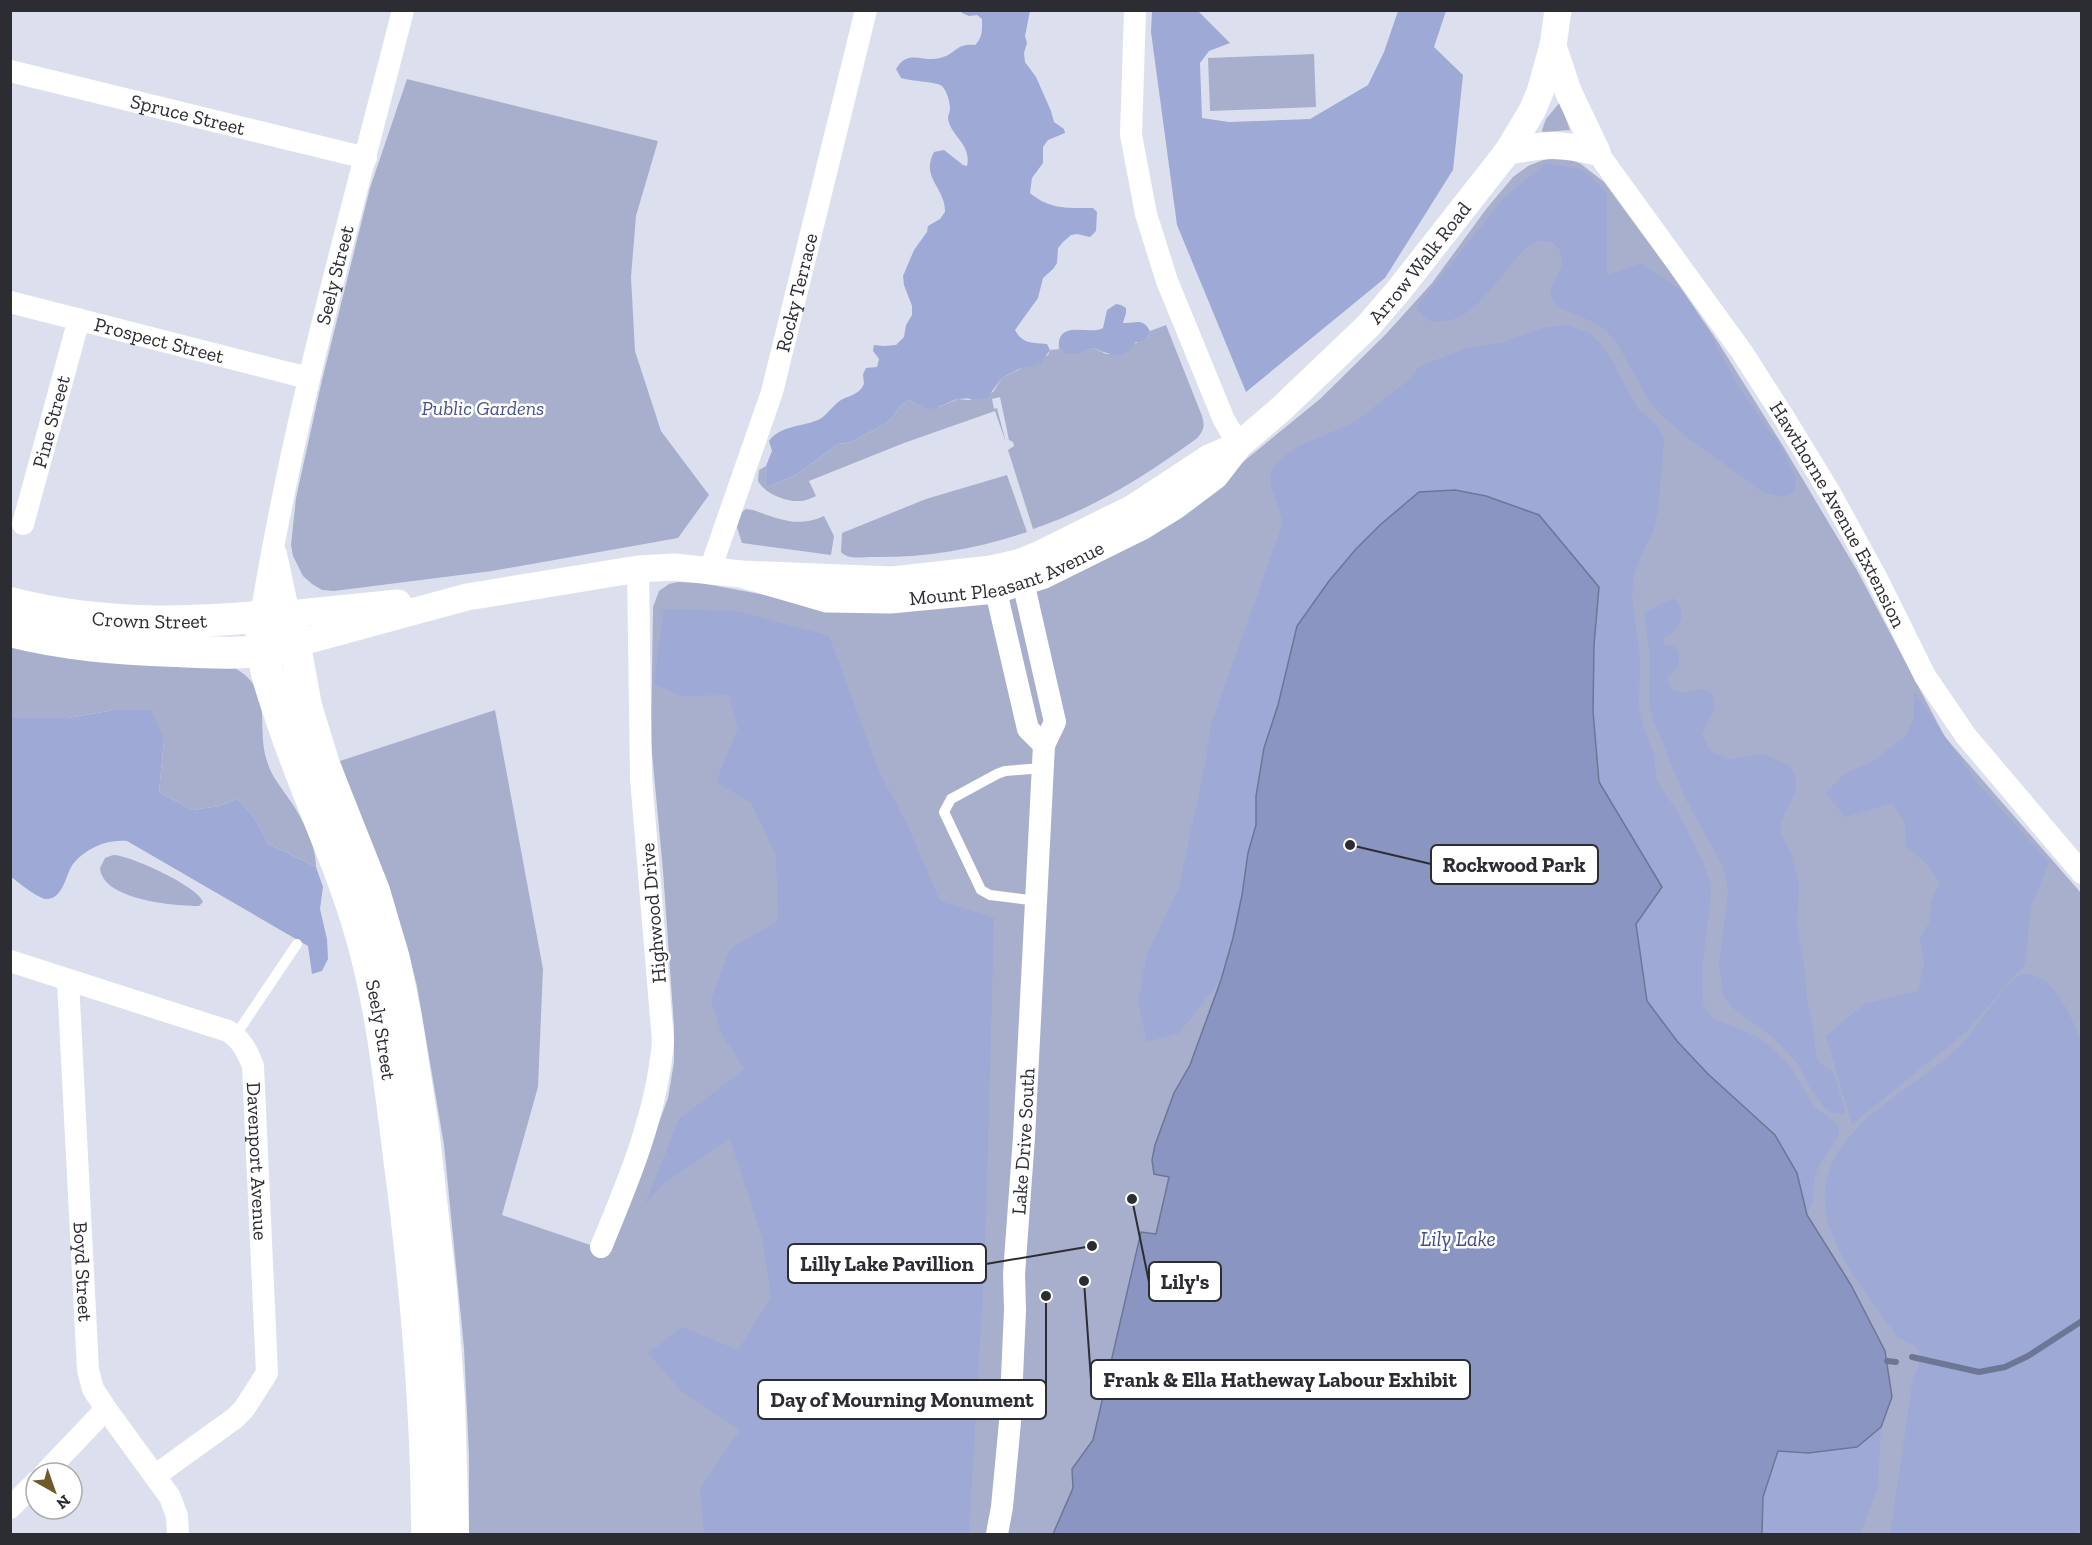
<svg xmlns="http://www.w3.org/2000/svg" width="2092" height="1545" font-family="'Zilla Slab',serif">
<style>
.green{fill:#a8afcc}
.forest{fill:#9ea9d6}
.water{fill:#8b95c1;stroke:#6e7696;stroke-width:1.5}
.lines{fill:none;stroke-linecap:round;stroke-linejoin:round}
.stream{stroke:#6e7696;stroke-width:6}
.service{stroke:#fff;stroke-width:10}
.minor{stroke:#fff;stroke-width:22}
.tertiary{stroke:#fff;stroke-width:27}
.secondary{stroke:#fff;stroke-width:32}
.labels{text-anchor:middle;stroke-width:5;stroke-linejoin:round;paint-order:stroke}
.street-label{font-size:20px;fill:#2c2d33;stroke:#fff}
.park-label{font-size:20px;font-style:italic;fill:#47528c;stroke:#fff}
.water-label{font-size:21px;font-style:italic;fill:#434e87;stroke:#fff}
.leader{fill:none;stroke:#2c2d33;stroke-width:2}
.callout-dot{fill:#2c2d33;stroke:#fff;stroke-width:2}
.callout{fill:#fff;stroke:#2c2d33;stroke-width:2}
.callout-label{font-size:21px;text-anchor:middle;font-weight:bold;fill:#2c2d33}
</style>
<rect width="100%" height="100%" fill="#dce0ee"/>
<path class="green" d="M1314 54 1316 107 1210 111 1208 58Z
M407 79 658 141 636 216 631 277 635 351 661 431 709 495 678 538 492 571 334 591 322 590 312 584 303 576 293 556 291 545 296 498 322 380 370 188Z
M1560 102 1570 130 1543 132 1542 130 1546 119Z
M1554 158 1570 159 1581 164 1604 182 1668 269 1718 342 1783 446 1858 572 1945 737 2081 893V1534H469V1456L464 1348 444 1145 417 986 406 943 340 761 495 710 543 969 538 1087 502 1215 611 1252 668 1098 674 1062V1026L663 871 651 742 653 607 659 591 669 584 678 582 701 583 797 601 836 605 1201 496 1320 399 1386 334 1432 283 1487 208 1513 177 1528 166 1543 160Z
M1166 325 1202 416C1205 426 1204 431 1196 439 1145 476 1093 509 1033 529L1008 450 1014 446 1013 442 1009 440 1000 397 992 399 994 409 997 408 1006 443 995 411 904 443 809 481 816 496C811 498 806 501 801 501 787 502 765 494 758 481L759 470 766 466 767 479 770 486 796 475 838 444 851 442 883 425 891 419 903 403 909 400 921 407H939L958 399 969 400 993 392 1002 378 1048 355 1050 350 1059 349C1071 358 1082 350 1094 348L1106 354H1125C1129 351 1131 344 1136 343 1145 339 1146 343 1150 331Z
M1007 475 1027 532C977 549 924 558 872 557 862 557 848 560 841 552L842 533 926 499Z
M746 509 753 510C779 519 798 528 824 516L834 536 831 555 742 543 737 527 742 512Z
M10 646 233 667C277 691 254 726 268 764 271 774 278 783 284 792 299 812 316 841 316 867L267 843C260 825 252 812 237 799L219 806 192 810 159 792 164 740 114 710 68 718H11Z
M113 855C130 855 199 887 203 902L199 906C175 906 102 900 100 868L105 858Z"/>
<path class="forest" d="M962 11H1030L1025 36 1027 43 1024 53 1025 62 1036 77 1051 111 1054 122 1064 129 1065 133 1048 140 1043 147V163L1032 178 1030 193C1050 210 1069 208 1093 208L1097 212 1096 231 1090 237 1077 234 1071 235 1063 242 1058 248 1057 263 1053 269 1043 278 1038 298 1015 330C1022 344 1033 343 1047 344L1050 350 1041 363 1019 369 1002 378 987 398C977 401 967 397 958 399 946 402 935 413 921 407 917 405 913 402 909 400L903 403 891 419 883 425 851 442 838 444 796 475 770 486 767 484 766 466 772 451 769 441C780 425 804 427 820 419 828 414 833 405 841 400 850 395 859 395 864 384L863 374 866 368 877 367 879 359 873 351 874 345 883 346 896 345 904 337 906 325 912 315V306L904 285 903 276 914 250 927 232 928 226 940 219 945 212C946 188 920 178 934 152L944 150 963 165 967 166C972 144 950 136 948 118 948 115 950 112 950 109 950 102 947 91 942 86 938 82 910 81 901 78L896 69C908 48 923 63 940 58 957 54 955 43 975 45 983 38 982 29 982 19L977 15 969 16 962 13Z
M1152 11H1198L1230 43 1209 51 1200 63 1202 118 1229 122 1310 119 1368 85 1384 52 1398 11H1446L1434 47 1463 75 1453 170 1385 278 1246 392 1177 225 1151 32Z
M1546 163 1582 169 1607 193V275L1641 263 1682 291 1708 330 1739 388 1782 448 1796 478 1795 490 1792 494 1783 497 1763 492 1688 438 1660 414 1651 404 1617 343 1606 331 1593 322 1558 307 1552 300 1550 292 1561 267 1562 258 1559 249 1552 242 1540 241 1529 245C1502 269 1478 322 1438 322 1427 322 1421 316 1417 306L1504 198Z
M1116 304 1121 305 1126 308V313L1123 323C1136 324 1142 317 1150 331 1148 338 1145 343 1136 342 1133 345 1132 348 1129 351 1120 360 1103 352 1094 348 1080 351 1073 360 1059 349 1056 318 1090 336 1103 328L1107 310Z
M1566 325 1590 333 1600 343 1611 359 1638 409 1658 426 1664 440 1658 513 1654 529 1639 560 1634 576 1632 594 1640 658 1639 708 1643 726 1654 754 1657 781 1680 816 1702 860 1710 883 1711 895 1702 969 1703 1003 1708 1013 1716 1020 1752 1034 1767 1044 1789 1065 1815 1107 1838 1125 1839 1135 1817 1169 1814 1181 1813 1201 1807 1215 1797 1173 1745 1107 1708 1074 1677 1041 1647 1001 1636 924 1662 887 1599 782 1593 711 1594 645 1599 587 1356 549 1329 581 1297 626 1278 705 1264 748 1256 796V825L1248 853 1242 895 1233 938 1221 980 1179 1033 1147 1042 1138 1002 1147 954 1179 887 1205 765 1211 724 1283 523 1271 485 1270 477 1273 466 1285 455 1301 445 1351 424 1364 415 1406 382 1420 366 1467 348 1500 343 1547 327Z
M1673 598C1690 614 1680 629 1663 639L1664 645 1676 647C1682 662 1680 668 1667 678L1671 689 1681 693 1703 689 1713 694 1715 707 1702 734 1707 746 1715 754 1733 759 1764 754 1789 766 1796 779V790L1781 821V833L1792 856 1799 885 1797 928 1804 965 1808 1006 1813 1026 1816 1056 1821 1064 1834 1073 1845 1110 1844 1114 1833 1113 1824 1107 1809 1086 1799 1065 1786 1051 1770 1035 1734 1009 1723 996 1719 964 1728 892 1726 880 1722 864 1685 798 1654 721 1649 704 1650 656 1644 613Z
M664 609 737 611 829 636 880 774 907 824 940 901 994 918 985 1258 969 1534H704L700 1488 740 1430 681 1391 648 1353 682 1327 738 1350 771 1297 762 1237 730 1138 664 1183 645 1204 679 1119 745 1069 722 1035 711 1000 730 949 778 921 776 855 751 803 716 782 738 728 729 695 682 696 654 684Z
M1914 691 1976 782 2049 862 2031 907 2025 964 1966 1032 1852 1124 1826 1036 1864 1004 1918 991 1924 964 1920 938 1930 921 1931 901 1940 883 1927 864 1906 846 1905 823 1892 803 1845 817 1826 793 1844 774 1871 762 1906 736 1914 719Z
M114 710H151L164 740 159 792 192 810 219 806 237 799C252 812 260 825 267 843L316 867 323 887 320 909 327 939 328 959 322 971 312 974 308 946 127 841C107 839 86 848 73 864 65 875 64 899 46 899 37 898 18 882 10 876V718H68Z
M2023 974C2055 973 2070 1016 2081 1040V1528L2076 1534H1890L1913 1378C1917 1369 1925 1353 1915 1346 1910 1342 1903 1341 1897 1337 1843 1259 1778 1194 1873 1113 1900 1091 1931 1072 1957 1049 1975 1033 2005 980 2023 974Z
M1881 1427 1878 1486 1861 1534H1762L1763 1497 1778 1451 1808 1453 1857 1447Z"/>
<path class="water" d="M1455 490 1486 496 1539 515 1599 587 1594 645 1593 711 1599 782 1662 887 1636 924 1647 1001 1677 1041 1708 1074 1775 1135 1797 1173 1807 1215 1851 1285 1885 1351 1892 1397 1881 1427 1857 1447 1808 1453 1778 1451 1763 1497 1762 1534H1053L1073 1488 1072 1469 1093 1440 1141 1232 1156 1234 1169 1177 1154 1174 1152 1160 1155 1145 1174 1093 1190 1065 1221 980 1233 938 1242 895 1248 853 1256 825V796L1264 748 1278 705 1297 626 1329 581 1356 549 1380 525 1419 492Z"/>
<g class="lines">
<path class="stream" d="M1912 1357 1979 1372 2005 1367 2028 1356 2082 1321
M1887 1361 1896 1362"/>
<path class="service" d="M1037 901 990 895 981 890 944 812 951 799 997 774 1005 771 1043 768
M235 1036 297 944"/>
<g class="minor">
<path d="M1135 10 1131 135 1146 214 1167 281 1224 420 1239 445"/>
<path id="s1" d="M10 71 366 158"/>
<path id="s2" d="M1597 152 1742 352 1783 416 1830 493 1876 577 1925 676 1966 736 2082 873"/>
<path id="s3" d="M10 302 308 378"/>
<path id="s4" d="M23 524 79 319"/>
<path d="M276 554 289 614"/>
<path id="s5" d="M710 570 772 392 866 10"/>
<path d="M992 574 1028 729 1044 745 1055 722 1019 564"/>
<path id="s6" d="M261 617C294 411 352 212 403 10"/>
<path id="s7" d="M10 961 228 1031C242 1040 247 1051 253 1066L267 1373 244 1409 235 1418 156 1475"/>
<path id="s8" d="M68 981 88 1370 93 1389 106 1409 170 1497 177 1516 178 1534"/>
<path d="M601 1247C629 1180 657 1113 663 1041L641 778 638 569"/>
<path d="M45 1473 106 1409"/>
<path d="M10 1508 36 1482"/>
<path id="s9" d="M997 1534 1002 1507 1010 1422 1015 1310 1014 1274 1024 1137 1044 745"/>
</g>
<g class="tertiary">
<path d="M1553 46 1568 91 1597 152"/>
<path d="M1508 151C1546 144 1559 143 1597 152"/>
<path id="s10" d="M741 574 827 599 890 600 996 590 1044 575 1141 527 1175 506 1215 476 1239 445 1281 409 1368 326 1399 290 1508 151 1532 111 1540 92 1553 46 1558 10"/>
<path d="M289 614 398 603"/>
<path d="M294 644 467 597 638 569 674 567 741 574 892 580 991 569 1018 563 1038 555 1133 508 1209 458 1235 447"/>
</g>
<g class="secondary">
<path id="s11" d="M10 603C103 627 195 624 289 614L306 706 324 765 374 891 394 959 406 1018 423 1128 441 1290 449 1400 453 1534"/>
<path id="s12" d="M261 617C262 628 261 639 263 650 265 673 274 696 281 718 305 791 340 861 361 935 381 1004 389 1077 398 1149 415 1276 427 1406 427 1534"/>
<path d="M10 631C65 645 120 649 175 651 212 653 246 655 281 647"/>
</g>
</g>
<g class="labels">
<g class="street-label">
<text dy="7" stroke="none"><textPath href="#s1" startOffset="183">Spruce Street</textPath></text>
<text dy="7" stroke="none"><textPath href="#s10" startOffset="804">Arrow Walk Road</textPath></text>
<text dy="7" stroke="none"><textPath href="#s6" startOffset="350">Seely Street</textPath></text>
<text dy="7" stroke="none"><textPath href="#s5" startOffset="291">Rocky Terrace</textPath></text>
<text dy="7" stroke="none"><textPath href="#s3" startOffset="154">Prospect Street</textPath></text>
<text dy="7" stroke="none"><textPath href="#s4" startOffset="106">Pine Street</textPath></text>
<text dy="7" stroke="none"><textPath href="#s2" startOffset="436">Hawthorne Avenue Extension</textPath></text>
<text dy="7" stroke="none"><textPath href="#s10" startOffset="273">Mount Pleasant Avenue</textPath></text>
<text dy="7" stroke="none"><textPath href="#s11" startOffset="141">Crown Street</textPath></text>
<text transform="translate(653 913) rotate(-95)" y="7">Highwood Drive</text>
<text dy="7" stroke="none"><textPath href="#s12" startOffset="432">Seely Street</textPath></text>
<text dy="7" stroke="none"><textPath href="#s9" startOffset="394">Lake Drive South</textPath></text>
<text dy="7" stroke="none"><textPath href="#s7" startOffset="368">Davenport Avenue</textPath></text>
<text dy="7" stroke="none"><textPath href="#s8" startOffset="291">Boyd Street</textPath></text>
</g>
<g class="park-label">
<text x="483" y="415">Public Gardens</text>
</g>
<g class="water-label">
<text x="1458" y="1246">Lily Lake</text>
</g>
</g>
<path class="leader" d="M1350 845L1431 864M1092 1246L986 1264M1132 1199L1149 1282M1084 1281L1091 1380M1046 1296L1046 1400"/>
<g class="callout-dot">
<circle cx="1350" cy="845" r="6"/>
<circle cx="1092" cy="1246" r="6"/>
<circle cx="1132" cy="1199" r="6"/>
<circle cx="1084" cy="1281" r="6"/>
<circle cx="1046" cy="1296" r="6"/>
</g>
<g class="callout">
<rect x="1431" y="845" width="167" height="39" rx="6"/>
<rect x="788" y="1244" width="198" height="39" rx="6"/>
<rect x="1149" y="1262" width="72" height="39" rx="6"/>
<rect x="1091" y="1360" width="379" height="39" rx="6"/>
<rect x="758" y="1380" width="288" height="39" rx="6"/>
</g>
<g class="callout-label">
<text x="1514" y="872">Rockwood Park</text>
<text x="887" y="1271">Lilly Lake Pavillion</text>
<text x="1185" y="1289">Lily's</text>
<text x="1280" y="1387">Frank &amp; Ella Hatheway Labour Exhibit</text>
<text x="902" y="1407">Day of Mourning Monument</text>
</g>
<rect width="2092" height="1545" fill="none" stroke="#2c2d33" stroke-width="24"/>
<g transform="translate(54 1491) rotate(140)"><circle r="28" fill="#ffffff" stroke="#ababad" stroke-width="1.5"/>
<path d="M0-4.5L10 22L0 15L-10 22Z" fill="#715a2a"/>
<text y="-9" font-size="16" font-weight="bold" text-anchor="middle" fill="#2c2d33">N</text>
</g>
</svg>
